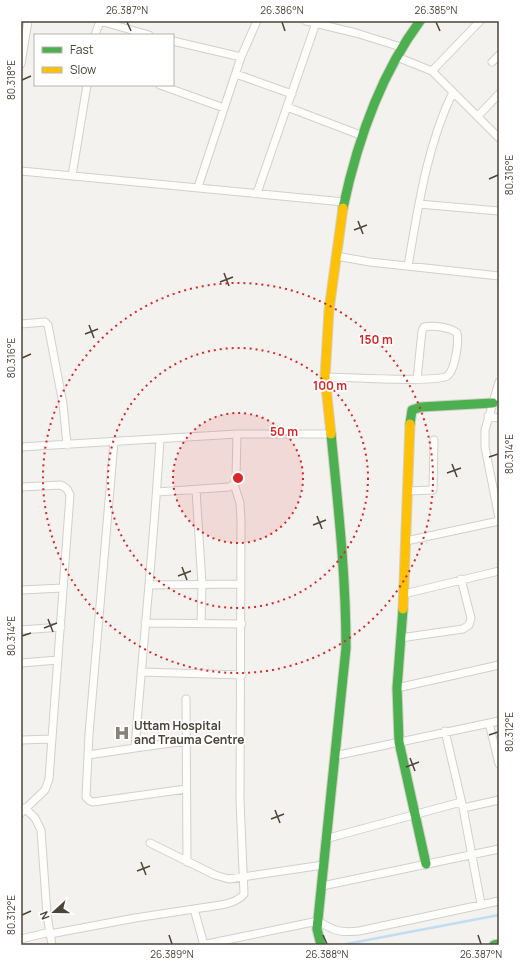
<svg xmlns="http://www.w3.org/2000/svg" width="520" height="966" font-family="Manrope,sans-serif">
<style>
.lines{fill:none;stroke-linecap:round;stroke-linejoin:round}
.stream{stroke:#c0ddf1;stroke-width:2.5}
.street-casing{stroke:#d2d0cb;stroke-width:9}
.fast-casing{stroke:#d3cfc5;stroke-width:11}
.slow-casing{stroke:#d3cfc5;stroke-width:11}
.street{stroke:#fdfdfc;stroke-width:7}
.fast{stroke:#4caf50;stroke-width:9}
.slow{stroke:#ffc107;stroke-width:9}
.ticks{fill:none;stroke:#4b4439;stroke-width:1.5}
.ring{fill:none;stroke:#d62828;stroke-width:2;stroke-dasharray:2 4}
.labels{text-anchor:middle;stroke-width:3.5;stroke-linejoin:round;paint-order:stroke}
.poi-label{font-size:12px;font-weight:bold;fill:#4b4439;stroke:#fff;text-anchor:start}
.centre{fill:#d62828;stroke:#fff;stroke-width:2}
.ring-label{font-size:12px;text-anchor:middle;font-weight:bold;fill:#d62828;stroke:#fff;stroke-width:3.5;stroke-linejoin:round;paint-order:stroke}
.neatline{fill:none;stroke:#4b4439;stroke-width:1.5}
.ticks-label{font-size:10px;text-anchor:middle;fill:#4b4439}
</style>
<rect width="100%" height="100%" fill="#f4f2ee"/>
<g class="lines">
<path class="stream" d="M341 945 499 915"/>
<g class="street-casing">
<path id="street" d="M100 21 149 35
M306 21 356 33 401 47
M480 21 432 71 499 138
M95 35 100 21
M173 41 241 57
M397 57 432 71
M492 62 499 55
M21 64 28 21
M236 74 292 94
M160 85 224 108
M287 107 363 136
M478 116 499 94
M21 171 344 202
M72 176 87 85
M198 187 241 57 257 21
M257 193 316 23
M419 204 499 211
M336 256 370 262 499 276
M408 266C418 208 427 145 453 92
M21 324 45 322 48 325 63 404 67 445
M325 377C344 377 436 383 447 376 455 371 459 342 457 333 450 327 433 325 424 327L422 331 417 379
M499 382 485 430V447L499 518
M488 416 499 418
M160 439C154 542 143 645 135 748L186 741
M114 442 89 734 86 797 90 801 93 802 186 789
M21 447 237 434H331
M21 487 61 485 67 489 70 495 49 779 45 790 21 813
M196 490 202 584 201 624
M408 491 433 490 434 440
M157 492 229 487 234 484 236 478 237 434
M406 541 499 521
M149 585 241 584
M21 590 63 588
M404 594 499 571
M145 623 242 624
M21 630 61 627
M400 638 463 629 469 625 471 618 461 579
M21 663 58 660
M141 672 242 675
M397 688 499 665
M186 699 187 862
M489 723 499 764
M445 731 463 808 481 904
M21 740 52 739
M88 755 135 748
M334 756 499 721
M25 808 35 818 41 830 47 915 52 945
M463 808 499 800
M325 839 461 802
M150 843 215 875 229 879 323 865
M322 886 499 849
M194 909C209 906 235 906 244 894L240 800 241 521 240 503 234 484
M50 934 135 918 194 909 204 945
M21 939 50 932
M202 945 318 921C334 931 340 933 359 931L499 901"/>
</g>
<g class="fast-casing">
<path id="fast" d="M343 208C357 142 380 75 420 21
M410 424 412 410 421 407 493 403
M403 609 397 688 399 742 426 864
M321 945 317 929 346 648C346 576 338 505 331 434
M494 945 499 944"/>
</g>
<g class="slow-casing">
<path id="slow" d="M331 434 325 377 329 310 343 208
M403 609 410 424"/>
</g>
<use href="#street" class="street"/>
<use href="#fast" class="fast"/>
<use href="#slow" class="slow"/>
</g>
<path class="ticks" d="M127 22 131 31M282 22 285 31M436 22 440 31M22 80 31 76M489 179 498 175M358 221 363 234M354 230 367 225M224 273 229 286M220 282 233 277M89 325 94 338M85 334 98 329M22 358 31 354M489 457 498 454M452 464 457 477M447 473 461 468M317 516 322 529M313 525 326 520M182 567 187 580M178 576 191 571M48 619 53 632M44 628 57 623M22 636 31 633M489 735 498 732M410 758 415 771M406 767 419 762M275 810 280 823M271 819 284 814M141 862 146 875M137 871 150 866M22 915 31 911M169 935 172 944M323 935 327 944M478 935 481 944"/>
<circle cx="238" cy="478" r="65" fill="#d62828" fill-opacity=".12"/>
<g class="ring">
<circle cx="238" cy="478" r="65"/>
<circle cx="238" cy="478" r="130"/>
<circle cx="238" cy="478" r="195"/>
</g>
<defs>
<g id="hospital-bare" transform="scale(1.2)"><path d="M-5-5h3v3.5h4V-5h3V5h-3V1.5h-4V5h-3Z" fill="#868178" stroke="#fff" stroke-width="2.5" paint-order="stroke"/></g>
</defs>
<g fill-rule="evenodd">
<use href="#hospital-bare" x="122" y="733"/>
</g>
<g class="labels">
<g class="poi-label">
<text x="134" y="730">Uttam Hospital<tspan x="134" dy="14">and Trauma Centre</tspan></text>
</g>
</g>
<circle cx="238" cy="478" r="6" class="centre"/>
<g class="ring-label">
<text x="376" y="344">150 m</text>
<text x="330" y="390">100 m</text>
<text x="284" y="436">50 m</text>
</g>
<rect width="520" height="966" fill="none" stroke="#ffffff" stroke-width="44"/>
<rect x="34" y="34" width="140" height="52" fill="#ffffff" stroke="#b7b4b0"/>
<rect x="42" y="47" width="20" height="6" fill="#4caf50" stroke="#b7b4b0"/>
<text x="70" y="54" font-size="12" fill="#4b4439">Fast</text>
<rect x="42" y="67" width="20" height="6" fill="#ffc107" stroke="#b7b4b0"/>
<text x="70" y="74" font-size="12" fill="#4b4439">Slow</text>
<g transform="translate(54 912) rotate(249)" stroke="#ffffff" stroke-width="3" paint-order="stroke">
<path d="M0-3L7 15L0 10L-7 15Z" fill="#4b4439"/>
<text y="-6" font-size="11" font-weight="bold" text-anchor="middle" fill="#4b4439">N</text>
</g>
<rect x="22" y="22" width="476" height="922" class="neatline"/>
<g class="ticks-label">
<text x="127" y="14">26.387°N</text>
<text x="282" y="14">26.386°N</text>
<text x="436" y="14">26.385°N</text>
<text transform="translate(11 80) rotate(-90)" y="4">80.318°E</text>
<text transform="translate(509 175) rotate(-90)" y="4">80.316°E</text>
<text transform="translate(11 358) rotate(-90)" y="4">80.316°E</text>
<text transform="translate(509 454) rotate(-90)" y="4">80.314°E</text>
<text transform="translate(11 636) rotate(-90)" y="4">80.314°E</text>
<text transform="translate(509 732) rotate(-90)" y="4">80.312°E</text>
<text transform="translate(11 915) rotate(-90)" y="4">80.312°E</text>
<text x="172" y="958">26.389°N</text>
<text x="327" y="958">26.388°N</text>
<text x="481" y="958">26.387°N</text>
</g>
</svg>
